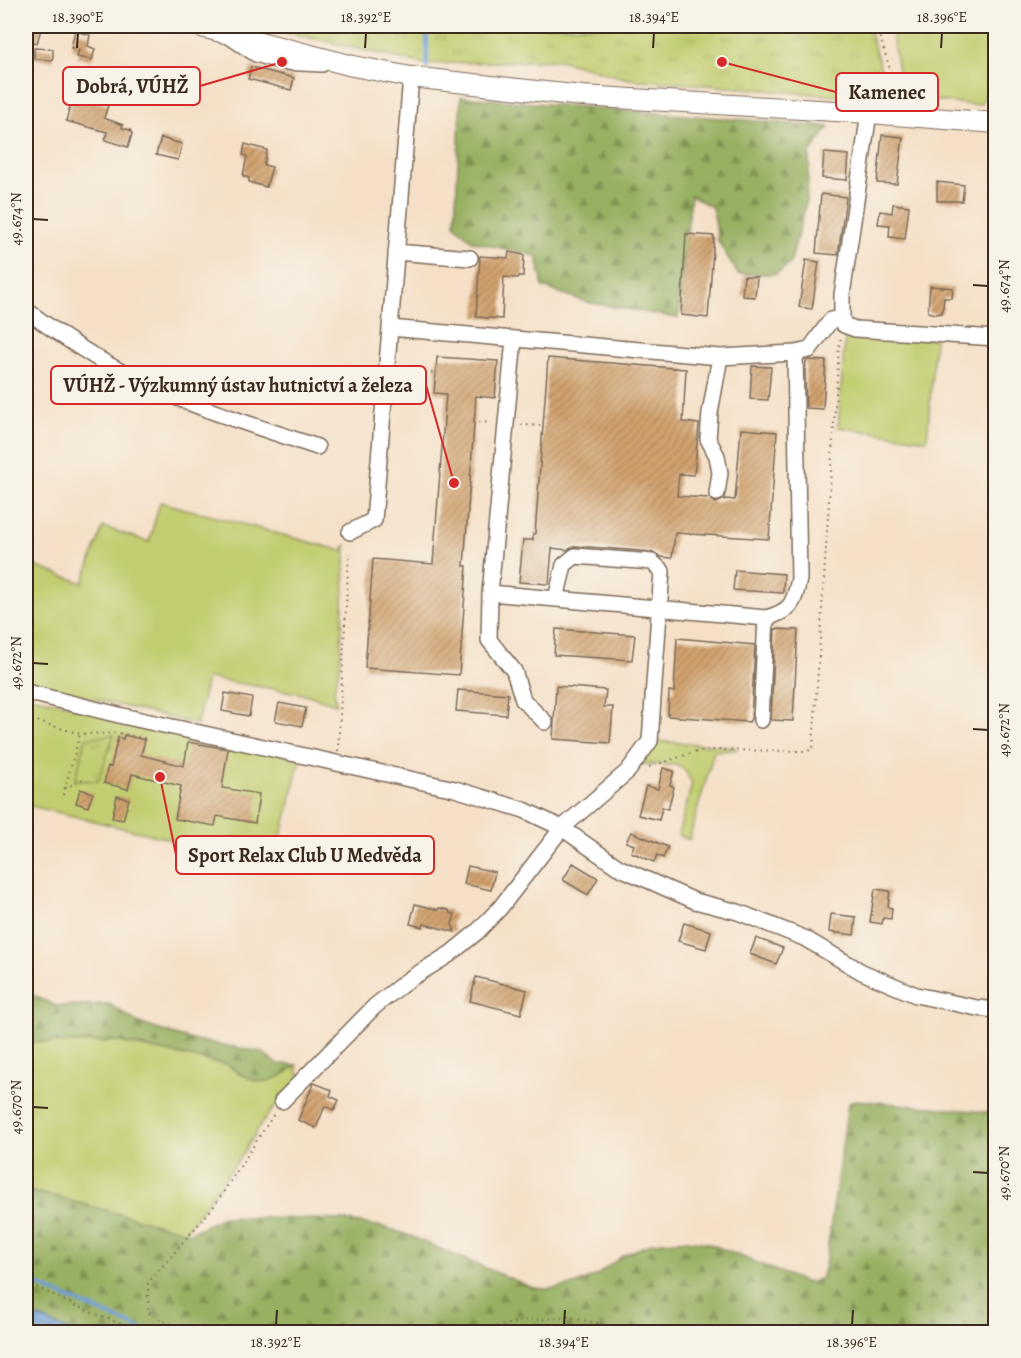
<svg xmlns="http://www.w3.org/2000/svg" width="1021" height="1358" font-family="Alegreya,serif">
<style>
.green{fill:#c1cd6f;stroke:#7e7c46;stroke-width:1.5}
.forest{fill:url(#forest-firs);stroke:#6a6d40;stroke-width:1.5}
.park{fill:url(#park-tufts);stroke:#7e7c46;stroke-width:1.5}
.water{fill:url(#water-ripples);stroke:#54647a;stroke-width:1.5}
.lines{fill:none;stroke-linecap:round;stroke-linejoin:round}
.stream{stroke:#6d9dd7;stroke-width:4}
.building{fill:url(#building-hatch)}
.minor-casing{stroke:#7c6a59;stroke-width:18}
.major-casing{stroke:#7c6a59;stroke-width:22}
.path{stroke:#7c6a59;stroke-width:2;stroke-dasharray:1.5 4.5;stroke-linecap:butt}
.minor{stroke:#fff;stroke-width:15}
.major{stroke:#fff;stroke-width:20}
.ticks{fill:none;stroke:#3b2a1e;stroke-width:2}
.leader{fill:none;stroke:#d62828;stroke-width:2}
.callout-dot{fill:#d62828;stroke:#f7f3e8;stroke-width:2}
.callout{fill:#f7f3e8;stroke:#d62828;stroke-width:2}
.callout-label{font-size:20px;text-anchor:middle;font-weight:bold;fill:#3b2a1e}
.neatline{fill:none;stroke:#3b2a1e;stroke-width:2}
.ticks-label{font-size:15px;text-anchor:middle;fill:#3b2a1e}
</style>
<defs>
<pattern id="forest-firs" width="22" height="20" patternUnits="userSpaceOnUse" patternTransform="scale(1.5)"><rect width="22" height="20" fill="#98b062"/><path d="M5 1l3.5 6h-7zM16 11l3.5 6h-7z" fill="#7d8f50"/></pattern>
<pattern id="park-tufts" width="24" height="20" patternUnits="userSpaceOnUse" patternTransform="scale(1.5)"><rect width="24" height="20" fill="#c1cd6f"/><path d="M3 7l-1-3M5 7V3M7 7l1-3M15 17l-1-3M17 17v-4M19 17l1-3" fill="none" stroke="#a7b060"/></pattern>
<pattern id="water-ripples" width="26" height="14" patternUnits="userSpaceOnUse" patternTransform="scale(1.5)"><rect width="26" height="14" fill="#6d9dd7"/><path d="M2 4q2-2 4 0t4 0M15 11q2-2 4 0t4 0" fill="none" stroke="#5b80ae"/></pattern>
<pattern id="building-hatch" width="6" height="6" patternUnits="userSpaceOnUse" patternTransform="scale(1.5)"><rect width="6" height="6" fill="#d2a370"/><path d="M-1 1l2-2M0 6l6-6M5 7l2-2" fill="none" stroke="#ac855b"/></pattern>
</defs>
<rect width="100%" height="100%" fill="#f7f3e8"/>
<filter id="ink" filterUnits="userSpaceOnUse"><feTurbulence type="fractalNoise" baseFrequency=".0167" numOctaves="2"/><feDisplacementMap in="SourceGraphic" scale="12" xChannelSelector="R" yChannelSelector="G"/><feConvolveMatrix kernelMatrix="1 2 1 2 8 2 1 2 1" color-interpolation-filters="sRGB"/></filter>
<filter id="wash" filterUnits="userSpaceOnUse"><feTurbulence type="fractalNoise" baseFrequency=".008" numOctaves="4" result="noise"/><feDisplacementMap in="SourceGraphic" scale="24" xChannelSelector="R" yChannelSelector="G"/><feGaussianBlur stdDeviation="1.35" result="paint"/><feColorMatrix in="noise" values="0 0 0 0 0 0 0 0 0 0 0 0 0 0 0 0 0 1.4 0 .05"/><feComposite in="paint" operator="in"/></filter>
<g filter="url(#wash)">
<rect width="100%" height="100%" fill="#f5e0c7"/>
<path class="green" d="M885 26H995V49L984 99 980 104 975 105 904 97 902 95 892 35Z
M855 332 935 339 927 440 838 427 845 336Z
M160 502 343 551 346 544 340 666 334 689 336 704 304 694 207 678 197 724 26 683V563L83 583 103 527 149 542Z
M26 695 300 759C294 780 283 848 268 861L258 860 26 805Z
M656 741 736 747V750L714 751 689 840 678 835 692 784 685 770 676 765 639 764Z
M115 1041 228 1065 239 1074 280 1077 297 1065 299 1078 263 1121 244 1152 185 1232 53 1196 26 1191V1042L78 1043Z"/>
<path class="forest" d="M461 97 829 127 810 153 806 203 790 264 776 274H738L718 241 713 208 691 195 678 318 586 302 543 287 537 256 472 241 455 225Z
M26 992 56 1006 109 1004 137 1022 153 1028 188 1039 262 1052 278 1064 297 1065C268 1086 257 1088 228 1065L115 1041 78 1043 26 1042Z
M854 1100 995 1113V1332H72L26 1312V1191L53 1196 190 1233 223 1217 343 1220 383 1227 405 1234 533 1288 549 1289 575 1285 597 1275 624 1255 652 1243 687 1240 708 1243 804 1282H812L821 1278 825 1266 847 1111 848 1104Z"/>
<path class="park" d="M259 26H868L890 100 628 79 560 60 424 64Z
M114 735 98 781 75 780 86 738Z"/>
<path class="water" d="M26 1312 72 1332H26Z"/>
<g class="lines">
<path class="stream" d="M427 26V68
M26 1280 148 1332"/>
</g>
<g id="blocks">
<path class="building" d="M26 26H42L37 43 26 40Z
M75 31 90 35 88 46 95 49 92 60 77 57 79 50 71 48Z
M34 48 53 49V60L34 59Z
M251 67 294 78 291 90 248 79Z
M73 95 108 105 104 118 123 125 122 128 130 130 132 134 128 147 105 140 107 132 66 121Z
M882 135 903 137 897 184 877 183Z
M161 138 182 144 178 160 156 155Z
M245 144 267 150 264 165 272 167 266 187 249 182V178L243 176 247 156 243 155Z
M824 153 849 155 847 180 822 178Z
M937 182 964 185 962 201H937Z
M821 194 846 197 838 255 816 253Z
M893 204 909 206 905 239 889 237 890 225 878 224 880 211 892 213Z
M686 234 714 236 708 318 681 315Z
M509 252 524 255 523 276H519L518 278 504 277 502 319 476 317 480 256 508 258Z
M806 260 819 262 812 309 799 307Z
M744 276 757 277 755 297 742 296Z
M930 286 953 288 952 298H944L942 313 935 314 928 312Z
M437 357 498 361 495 398 476 396 464 566H467L459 675 365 668 373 559 433 564 446 394 434 393Z
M548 358 686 369 683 422 699 424 694 475 679 474 677 496 709 498 716 503 725 499 735 500 741 429 777 432 769 539 675 533 672 558 661 557 653 552 576 546 567 550 552 548 549 584 519 582 523 540H533V534H535Z
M809 360 826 361 823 409 806 408 805 372 806 361Z
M752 366 771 367 768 400 750 399Z
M735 570 784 574 783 593 733 590Z
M556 629 635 635 632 660 554 655Z
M775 629 798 630 793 721 771 720Z
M677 638 755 645 751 719 749 722 668 716 669 691 674 692Z
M556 686 606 690 604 707H613L610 743 553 739Z
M458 690 508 694 506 715 456 711Z
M225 693 252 698 249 716 222 711Z
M279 703 306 708 302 726 275 721Z
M124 735 145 740 141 755 184 766 188 742 228 749 222 788 259 794 255 823 217 816 215 826 175 819 181 786 132 774 128 789 104 783 108 766 111 767 118 737 123 739Z
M663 768 674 771 670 785 674 787 668 809 662 807 659 820 638 815 646 786 658 789Z
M80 789 93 793 88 807 76 803Z
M117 796 129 799 123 820 112 818Z
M631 832 668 847 663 858 657 855 654 862 631 852 634 845 626 842Z
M573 863 598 878 588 895 563 880Z
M468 866 495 872 491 890 464 884Z
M875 889 890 891 888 907 892 908 891 919 883 918 882 924 870 922Z
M415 904 439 910V908L449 910 450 913 455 914 452 924 455 932 424 924 423 927 410 924Z
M831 914 856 917 854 935 829 932Z
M684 923 711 931 706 949 678 941Z
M756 938 783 948 776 964 750 954Z
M476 977 527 990 521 1014 470 1001Z
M314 1083 332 1090 330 1096 339 1100 334 1110 325 1106 316 1128 298 1120Z"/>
</g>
</g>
<g filter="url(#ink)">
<use href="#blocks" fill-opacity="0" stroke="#7c6a59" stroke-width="1.5"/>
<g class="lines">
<g class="minor-casing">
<path id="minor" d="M232 38 256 54 282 62 322 64
M869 113 842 295V318L844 325 855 329 996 338
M396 252 470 258
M26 310C65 339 107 367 152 387 205 411 262 428 317 447
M390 328 720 357 795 353 799 579C794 604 791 611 766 618L490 593
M514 339 490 593 489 640 514 671 523 700 545 722
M795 353 809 350 831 320 842 318
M717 493 720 473 717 456 708 439 710 413 720 357
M350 532 374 520 411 77H419
M26 692 127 717 455 789 524 810 562 828 618 867 695 901 738 912 804 938 862 972 916 995 977 1008 996 1010
M761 720 766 618
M282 1101 375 1006 408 980 450 954 477 932 500 908 562 828 628 771 650 741 662 571 652 562 575 556 564 565 556 599"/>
</g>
<g class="major-casing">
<path id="major" d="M198 26 353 66 411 77 582 96 869 113 996 123"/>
</g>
<path class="path" d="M876 26 891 72V97
M401 371 435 373
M473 421 491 423
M521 425 542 426
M26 718 80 734 118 733 144 738 145 736
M338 751 349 553
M649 767 692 753 709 750 808 751 813 748 839 347 841 337
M65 788 83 779
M63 795 80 734
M26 1282 76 1306 141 1332
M181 1332 148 1312V1283L215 1205 274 1114
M466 1332 524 1321 568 1317 619 1328 626 1332"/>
<use href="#minor" class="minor"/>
<use href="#major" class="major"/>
</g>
</g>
<path class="ticks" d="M77 48 78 33M365 48 366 33M653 48 654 33M941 48 942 33M33 219 48 220M973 285 988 286M33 663 48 664M973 729 988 730M33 1107 48 1108M973 1172 988 1173M276 1325 277 1310M564 1325 565 1310M852 1325 853 1310"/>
<path class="leader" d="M282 62L200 86M722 62L836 92M454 483L426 385M160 777L176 855"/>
<g class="callout-dot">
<circle cx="282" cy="62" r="6"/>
<circle cx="722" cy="62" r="6"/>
<circle cx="454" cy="483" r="6"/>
<circle cx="160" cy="777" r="6"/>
</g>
<g class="callout">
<rect x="63" y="67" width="137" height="38" rx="6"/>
<rect x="836" y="73" width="102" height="38" rx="6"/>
<rect x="51" y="366" width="375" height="38" rx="6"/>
<rect x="176" y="836" width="258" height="38" rx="6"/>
</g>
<g class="callout-label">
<text x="132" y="93">Dobrá, VÚHŽ</text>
<text x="887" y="99">Kamenec</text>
<text x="238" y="392">VÚHŽ - Výzkumný ústav hutnictví a železa</text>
<text x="305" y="862">Sport Relax Club U Medvěda</text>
</g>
<rect width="1021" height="1358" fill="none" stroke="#f7f3e8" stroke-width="66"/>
<rect x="33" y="33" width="955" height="1292" class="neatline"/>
<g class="ticks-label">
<text x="78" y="22">18.390°E</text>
<text x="366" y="22">18.392°E</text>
<text x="654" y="22">18.394°E</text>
<text x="942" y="22">18.396°E</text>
<text transform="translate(16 219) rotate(-90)" y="5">49.674°N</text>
<text transform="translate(1004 286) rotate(-90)" y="5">49.674°N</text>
<text transform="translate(16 663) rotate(-90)" y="5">49.672°N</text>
<text transform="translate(1004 730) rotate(-90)" y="5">49.672°N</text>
<text transform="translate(16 1107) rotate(-90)" y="5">49.670°N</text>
<text transform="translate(1004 1173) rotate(-90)" y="5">49.670°N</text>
<text x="276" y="1347">18.392°E</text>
<text x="564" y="1347">18.394°E</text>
<text x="852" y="1347">18.396°E</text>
</g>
</svg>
